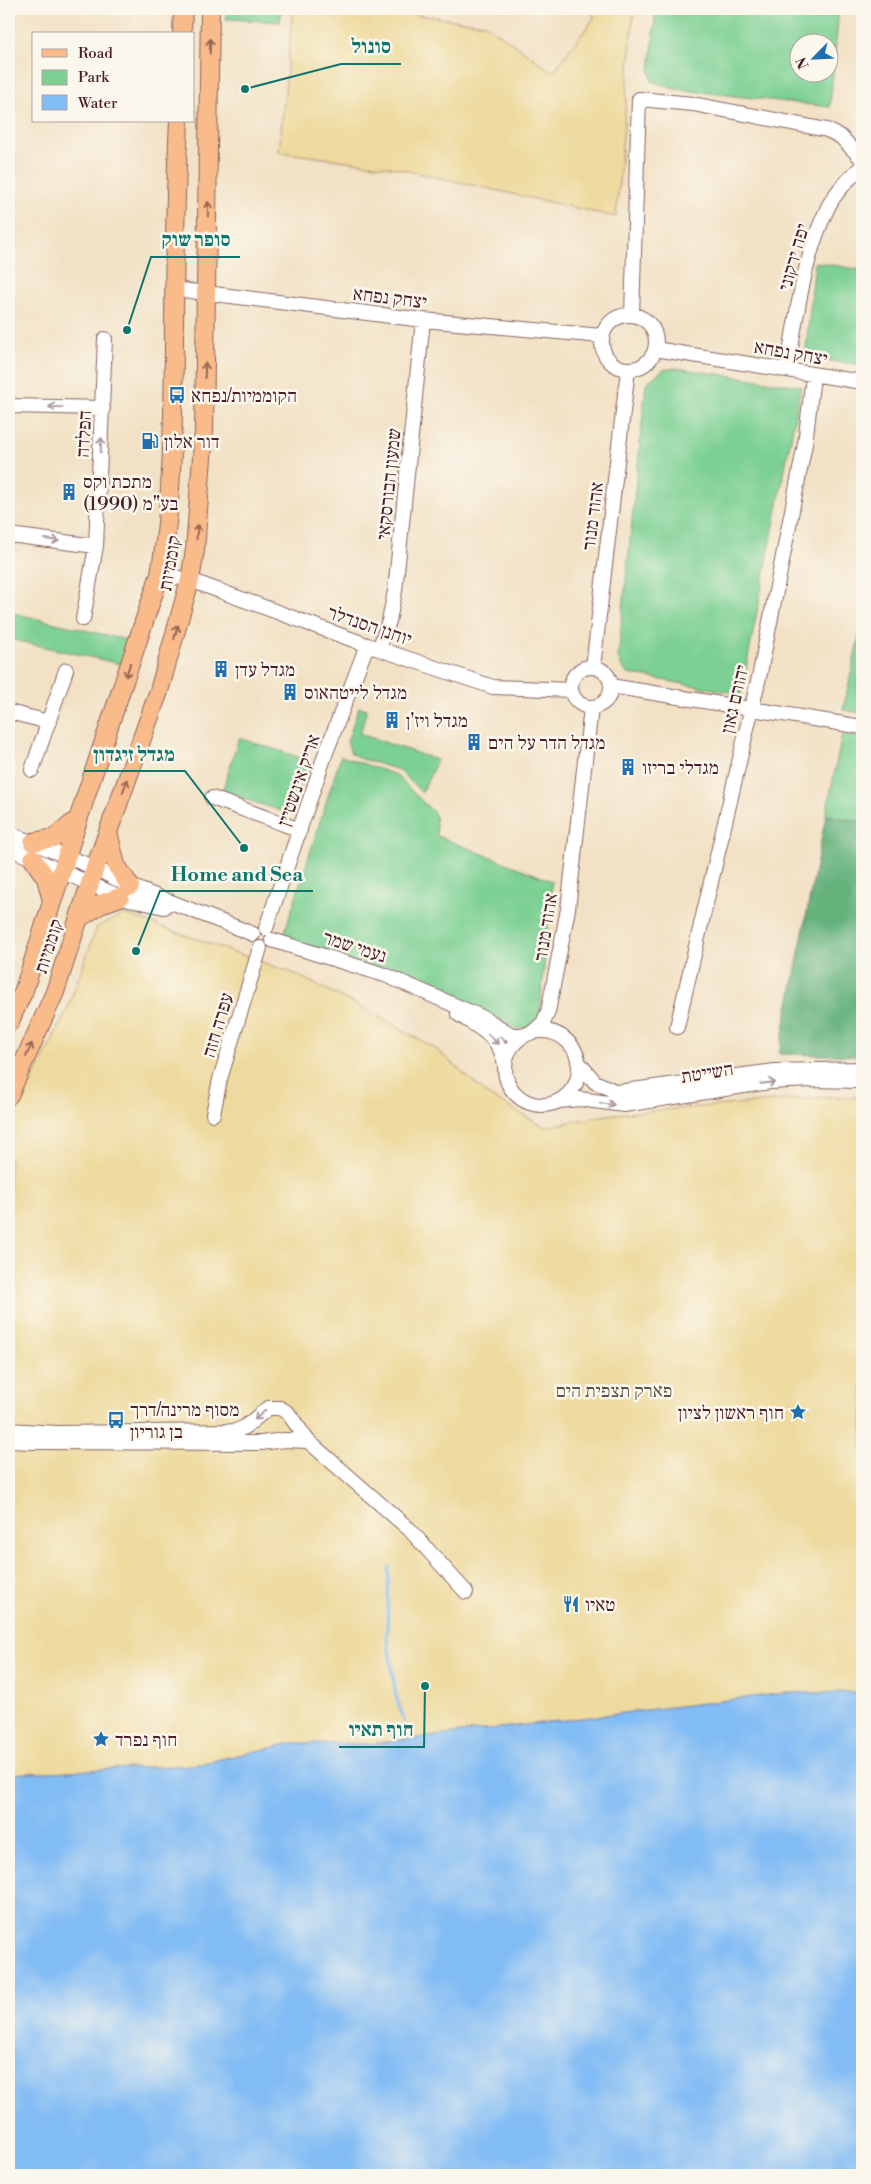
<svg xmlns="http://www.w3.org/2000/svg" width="871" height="2184" font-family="'Libre Bodoni','Frank Ruhl Libre',serif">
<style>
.green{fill:#7cd093;stroke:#63785f;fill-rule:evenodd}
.forest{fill:#65b27d;stroke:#586854}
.sand{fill:#eeda9e;stroke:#9c7c64}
.water{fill:#82bcf4;stroke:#666e90}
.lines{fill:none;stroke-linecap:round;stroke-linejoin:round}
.stream{stroke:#82bcf4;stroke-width:3}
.minor-casing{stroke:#856361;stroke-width:16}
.major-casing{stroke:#856361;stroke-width:20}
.minor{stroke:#fff;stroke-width:14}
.major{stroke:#fabb8b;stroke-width:18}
.oneway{stroke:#996556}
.oneway2{stroke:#ae9aa0}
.labels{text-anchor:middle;stroke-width:5;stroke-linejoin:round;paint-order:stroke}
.street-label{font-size:19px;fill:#4a1f2b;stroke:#fbf7ec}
.poi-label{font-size:19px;fill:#4a1f2b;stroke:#fbf7ec;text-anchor:start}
.park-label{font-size:19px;fill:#59544a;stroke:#fbf7ec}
.leader{fill:none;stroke:#0f766e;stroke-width:2}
.callout-dot{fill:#0f766e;stroke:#fbf7ec;stroke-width:2}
.callout-label{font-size:20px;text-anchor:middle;font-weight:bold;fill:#0f766e;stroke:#fbf7ec;stroke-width:5;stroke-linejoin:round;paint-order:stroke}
</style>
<rect width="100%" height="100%" fill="#fbf7ec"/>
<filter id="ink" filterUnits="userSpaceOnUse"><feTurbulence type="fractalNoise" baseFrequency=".02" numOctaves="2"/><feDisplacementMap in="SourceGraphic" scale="10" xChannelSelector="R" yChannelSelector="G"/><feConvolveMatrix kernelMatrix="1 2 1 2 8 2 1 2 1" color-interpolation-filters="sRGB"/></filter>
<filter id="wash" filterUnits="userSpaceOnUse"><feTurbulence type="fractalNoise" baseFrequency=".0096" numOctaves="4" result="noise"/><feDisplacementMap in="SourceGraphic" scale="20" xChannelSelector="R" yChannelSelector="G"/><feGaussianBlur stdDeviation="1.12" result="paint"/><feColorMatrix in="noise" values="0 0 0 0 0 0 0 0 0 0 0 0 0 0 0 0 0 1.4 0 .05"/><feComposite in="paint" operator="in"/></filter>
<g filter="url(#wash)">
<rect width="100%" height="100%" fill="#f2e1c4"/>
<path class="green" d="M226 9H281L280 22 226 19Z
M656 9H839L830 107 674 89 652 81 650 71ZM798 42H828V72H798Z
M815 262 862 270V365L805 358Z
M676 368 801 386 741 694 628 674 621 666 618 657 646 383 663 370Z
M9 612 131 641 121 664 9 639Z
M862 623V713L843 710Z
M359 707 367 709 360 734 437 760 422 793 399 770 359 758 351 753 347 742Z
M842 734 862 737V822L826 815Z
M239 738 308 760 291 814 222 792Z
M341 756 396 775 435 814 437 836 552 881 540 1012C537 1024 527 1029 516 1029L505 1022 452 999 289 939 284 934Z"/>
<path class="forest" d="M826 815 862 822V1056L779 1054Z"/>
<path class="sand" d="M293 9H374L485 24 553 72 594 18 590 9H634L616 217 391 167 279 152Z
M125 914 293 973 365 1009 436 1049 489 1096 545 1127 613 1114 824 1097H862V1692L786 1693 370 1744 292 1743 195 1765 9 1774V1128L67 1010 97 927Z"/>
<path class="water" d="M862 1692V2175H9V1774L195 1765 292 1743 370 1744 786 1693Z"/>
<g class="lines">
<path class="stream" d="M389 1567 387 1636 396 1696 410 1739"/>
</g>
</g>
<g filter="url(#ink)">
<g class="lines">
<g class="minor-casing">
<path id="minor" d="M174 289 423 320 602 336
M632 315 639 99 693 104 827 130 841 137 862 159
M602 342a27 27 0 1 1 54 0a27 27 0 1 1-54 0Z
M655 349 862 382
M787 370C797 315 803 258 828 207 836 191 850 178 862 166
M9 406 103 408
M9 535 96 546
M160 574 190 580 367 645 493 687 571 690
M83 619 96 546 105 339
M379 649 389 621 395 591 423 320
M571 687a20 20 0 1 1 40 0a20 20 0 1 1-40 0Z
M593 667 628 369
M611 686 862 727
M9 712 49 722
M32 770 66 670
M212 798 300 830
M9 833 95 868 130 886 253 934
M9 848 120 897 164 907
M266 928 325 755 367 645
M272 940 385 975 484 1018 512 1035H525
M458 1014C479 1028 501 1037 505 1065
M677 1027 760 673 805 444 813 376
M505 1068a37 37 0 1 1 74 0a37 37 0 1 1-74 0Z
M533 1032 543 1023 548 1012 568 909 591 708
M578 1062 595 1082 617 1092 775 1071 862 1069
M559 1101 579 1099 624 1105 770 1082 810 1080 862 1081
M213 1114 220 1079 260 948
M9 1430 57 1433 236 1431 245 1427 268 1408H280L288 1413 308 1441 409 1529 466 1592
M9 1441 33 1442 261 1443 284 1440 308 1441"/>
</g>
<g class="major-casing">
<path id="major" d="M182 34 183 9
M108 832 116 865 130 886
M33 842 54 838 78 819
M33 859 46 878 52 901
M79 918 103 903 120 897
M9 1023 24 990 86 795 160 574C173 500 173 424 174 350 174 273 175 197 179 121
M9 1095 55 992 95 868 159 691 190 580 195 550 204 431 210 9"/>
</g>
<use href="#minor" class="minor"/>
<use href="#major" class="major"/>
</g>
<defs><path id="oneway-shaft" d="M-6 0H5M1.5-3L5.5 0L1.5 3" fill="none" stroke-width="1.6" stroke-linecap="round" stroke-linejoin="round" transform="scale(1.25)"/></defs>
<g class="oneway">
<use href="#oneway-shaft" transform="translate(210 46) rotate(-89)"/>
<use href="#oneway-shaft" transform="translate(208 209) rotate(-89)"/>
<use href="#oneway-shaft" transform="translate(205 370) rotate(-89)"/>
<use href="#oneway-shaft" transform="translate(197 532) rotate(-86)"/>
<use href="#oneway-shaft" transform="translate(176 632) rotate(-75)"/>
<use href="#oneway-shaft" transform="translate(128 670) rotate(108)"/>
<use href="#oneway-shaft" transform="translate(125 786) rotate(-70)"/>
<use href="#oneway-shaft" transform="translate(29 1050) rotate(-66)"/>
</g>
<g class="oneway2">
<use href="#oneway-shaft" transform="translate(56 407) rotate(-179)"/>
<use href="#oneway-shaft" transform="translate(101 445) rotate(-87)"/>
<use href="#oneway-shaft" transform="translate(52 540) rotate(7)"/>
<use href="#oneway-shaft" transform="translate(493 1039) rotate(45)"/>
<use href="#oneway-shaft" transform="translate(768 1083) rotate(-6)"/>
<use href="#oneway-shaft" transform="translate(607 1104) rotate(6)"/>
<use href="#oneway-shaft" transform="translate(260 1415) rotate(139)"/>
</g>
</g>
<defs>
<g id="bus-bare" transform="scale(1.35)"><path d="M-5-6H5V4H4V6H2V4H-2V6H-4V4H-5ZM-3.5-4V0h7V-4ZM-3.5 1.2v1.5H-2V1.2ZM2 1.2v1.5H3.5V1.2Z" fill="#1f6fb2" stroke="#fbf7ec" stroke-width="2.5" paint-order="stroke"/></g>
<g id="fuel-bare" transform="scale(1.35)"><path d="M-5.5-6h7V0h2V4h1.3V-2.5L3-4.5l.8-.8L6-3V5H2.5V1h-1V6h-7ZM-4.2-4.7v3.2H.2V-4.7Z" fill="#1f6fb2" stroke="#fbf7ec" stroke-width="2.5" paint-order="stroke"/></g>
<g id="building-bare" transform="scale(1.35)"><path d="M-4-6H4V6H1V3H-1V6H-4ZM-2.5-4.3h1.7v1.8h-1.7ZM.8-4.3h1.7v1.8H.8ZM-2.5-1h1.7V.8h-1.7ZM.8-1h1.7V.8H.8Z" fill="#1f6fb2" stroke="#fbf7ec" stroke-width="2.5" paint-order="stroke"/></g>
<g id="sight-bare" transform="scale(1.35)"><path d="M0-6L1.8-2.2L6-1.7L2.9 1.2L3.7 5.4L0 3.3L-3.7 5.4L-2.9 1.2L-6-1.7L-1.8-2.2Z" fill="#1f6fb2" stroke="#fbf7ec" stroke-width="2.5" paint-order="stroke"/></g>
<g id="restaurant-bare" transform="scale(1.35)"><path d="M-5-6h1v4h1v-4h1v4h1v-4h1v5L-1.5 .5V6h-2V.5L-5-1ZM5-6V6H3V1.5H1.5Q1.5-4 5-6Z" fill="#1f6fb2" stroke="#fbf7ec" stroke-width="2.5" paint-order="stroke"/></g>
</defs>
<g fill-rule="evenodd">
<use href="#bus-bare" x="177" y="395"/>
<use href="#fuel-bare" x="150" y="441"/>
<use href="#building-bare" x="69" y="492"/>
<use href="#building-bare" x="221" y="669"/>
<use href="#building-bare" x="290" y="692"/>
<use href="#building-bare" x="392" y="720"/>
<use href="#building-bare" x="474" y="742"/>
<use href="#building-bare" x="628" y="767"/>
<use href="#sight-bare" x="798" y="1412"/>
<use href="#bus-bare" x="116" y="1420"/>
<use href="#restaurant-bare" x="571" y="1604"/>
<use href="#sight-bare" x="101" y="1739"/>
</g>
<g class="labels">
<g class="street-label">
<text transform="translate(793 257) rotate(-74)" y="7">יפה ירקוני</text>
<text transform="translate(390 297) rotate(7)" y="7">יצחק נפחא</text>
<text transform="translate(791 352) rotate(10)" y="7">יצחק נפחא</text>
<text transform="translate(83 434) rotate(-87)" y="7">הפלדה</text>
<text transform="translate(388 484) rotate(-84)" y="7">שמעון הבורסקאי</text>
<text transform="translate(592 516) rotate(-83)" y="7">אהוד מנור</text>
<text transform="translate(169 563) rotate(-80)" y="7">קוממיות</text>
<text transform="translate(370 625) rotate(19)" y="7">יוחנן הסנדלר</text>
<text transform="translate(734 699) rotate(-77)" y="7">יהורם גאון</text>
<text transform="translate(298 780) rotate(-71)" y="7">אריק אינשטיין</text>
<text transform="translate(545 927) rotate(-81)" y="7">אהוד מנור</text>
<text transform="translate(48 946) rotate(-72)" y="7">קוממיות</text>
<text transform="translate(355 946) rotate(18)" y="7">נעמי שמר</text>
<text transform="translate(217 1025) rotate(-73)" y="7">עפרה חזה</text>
<text transform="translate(707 1072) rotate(-9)" y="7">השייטת</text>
</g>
<g class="poi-label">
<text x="191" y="402">הקוממיות/נפחא</text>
<text x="164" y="448">דור אלון</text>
<text x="83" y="488">מתכת וקס<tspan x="83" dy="22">(1990) בע"מ</tspan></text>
<text x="235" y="676">מגדל עדן</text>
<text x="304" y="699">מגדל לייטהאוס</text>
<text x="406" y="727">מגדל ויז'ן</text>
<text x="488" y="749">מגדל הדר על הים</text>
<text x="642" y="774">מגדלי בריזו</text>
<text x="130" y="1416">מסוף מרינה/דרך<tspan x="130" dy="22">בן גוריון</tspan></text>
<text x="784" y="1419" text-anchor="end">חוף ראשון לציון</text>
<text x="585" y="1611">טאיו</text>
<text x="115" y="1746">חוף נפרד</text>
</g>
<g class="park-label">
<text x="614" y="1397">פארק תצפית הים</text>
</g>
</g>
<path class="leader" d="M245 89L341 64H401M127 330L151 257H240M244 848L185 771H84M136 951L160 891H313M425 1686L424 1747H339"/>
<g class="callout-dot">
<circle cx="245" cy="89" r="5"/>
<circle cx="127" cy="330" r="5"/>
<circle cx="244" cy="848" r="5"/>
<circle cx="136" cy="951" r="5"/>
<circle cx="425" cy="1686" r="5"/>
</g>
<g class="callout-label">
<text x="371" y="53">סונול</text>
<text x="196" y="246">סופר שוק</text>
<text x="134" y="761">מגדל זיגדון</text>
<text x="237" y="881">Home and Sea</text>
<text x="381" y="1736">חוף תאיו</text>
</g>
<rect width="871" height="2184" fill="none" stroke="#fbf7ec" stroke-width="30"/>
<rect x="32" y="32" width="162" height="90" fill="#fbf7ec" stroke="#b4a19f"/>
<rect x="42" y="49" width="25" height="8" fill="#fabb8b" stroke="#b4a19f"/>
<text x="78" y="58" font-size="15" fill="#4a1f2b">Road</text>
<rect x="42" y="70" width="25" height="15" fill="#7cd093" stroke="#b4a19f"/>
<text x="78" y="82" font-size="15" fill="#4a1f2b">Park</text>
<rect x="42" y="95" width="25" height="15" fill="#82bcf4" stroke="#b4a19f"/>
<text x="78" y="108" font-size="15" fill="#4a1f2b">Water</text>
<g transform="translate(814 58) rotate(246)"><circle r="24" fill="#fbf7ec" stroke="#b4a19f"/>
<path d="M0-4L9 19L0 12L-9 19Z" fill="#1f6fb2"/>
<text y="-8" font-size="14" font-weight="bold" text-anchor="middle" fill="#4a1f2b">N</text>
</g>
</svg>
